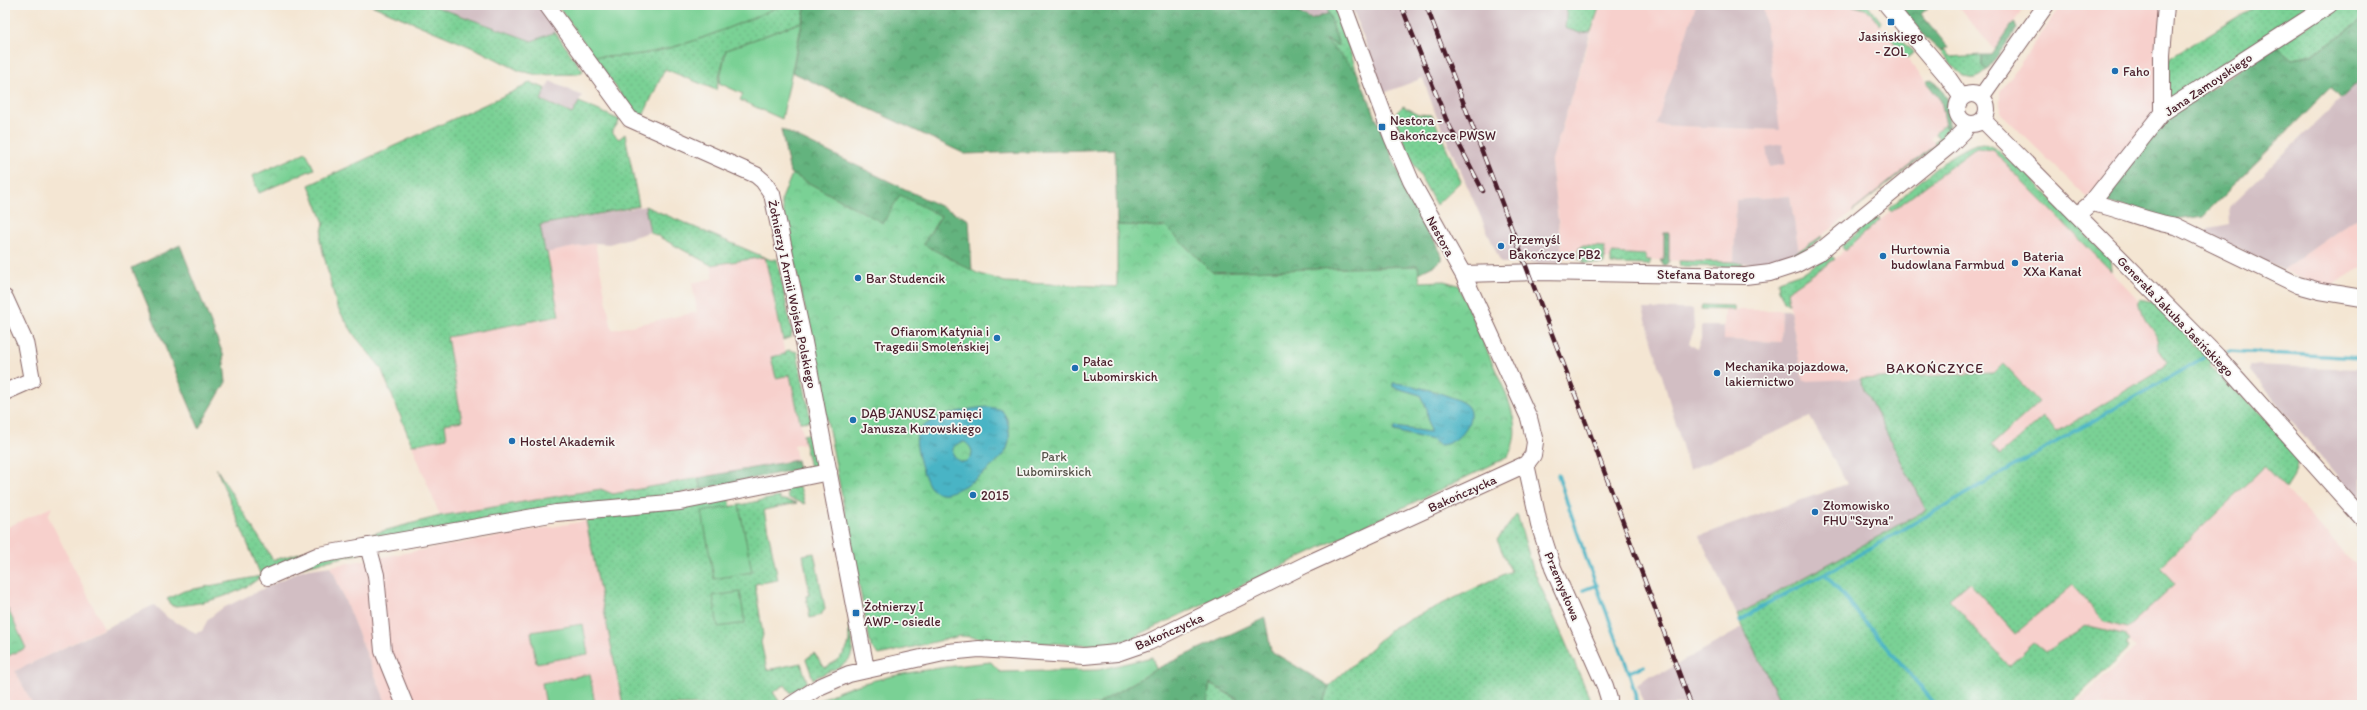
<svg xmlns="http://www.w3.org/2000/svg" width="2367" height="710" font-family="Itim,sans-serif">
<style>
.built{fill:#f7d0cc}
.industrial{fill:#d2bec3}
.grass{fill:url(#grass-dots);stroke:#627860}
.forest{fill:url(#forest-crowns);stroke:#566954}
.park{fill:url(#park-crowns);stroke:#627860}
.garden{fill:#7ad195;stroke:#627860}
.water{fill:url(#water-ripples);stroke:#496a78;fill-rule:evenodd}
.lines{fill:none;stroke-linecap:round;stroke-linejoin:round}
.stream{stroke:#48b4c5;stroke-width:3.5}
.minor-casing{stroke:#866566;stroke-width:18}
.minor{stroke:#fff;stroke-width:16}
.rail-casing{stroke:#4a1f2b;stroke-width:4.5}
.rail{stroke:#f6f6f2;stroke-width:3;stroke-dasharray:9;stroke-linecap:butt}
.poi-dot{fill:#1f6fb2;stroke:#f6f6f2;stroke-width:1.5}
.labels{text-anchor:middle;stroke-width:3.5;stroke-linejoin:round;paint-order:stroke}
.poi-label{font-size:13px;fill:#4a1f2b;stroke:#f6f6f2;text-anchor:start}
.street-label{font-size:13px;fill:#4a1f2b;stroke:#f6f6f2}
.park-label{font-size:13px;fill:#58544b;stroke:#f6f6f2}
.neighbourhood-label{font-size:14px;letter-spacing:1px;fill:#4a1f2b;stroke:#f6f6f2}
</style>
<defs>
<pattern id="grass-dots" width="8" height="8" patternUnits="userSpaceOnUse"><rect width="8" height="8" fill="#7ad195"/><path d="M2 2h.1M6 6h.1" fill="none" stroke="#6bb381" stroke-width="1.8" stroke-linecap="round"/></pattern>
<pattern id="forest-crowns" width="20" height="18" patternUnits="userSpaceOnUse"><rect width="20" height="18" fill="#63b37e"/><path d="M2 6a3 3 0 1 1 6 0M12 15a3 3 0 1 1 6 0" fill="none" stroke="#549167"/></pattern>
<pattern id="park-crowns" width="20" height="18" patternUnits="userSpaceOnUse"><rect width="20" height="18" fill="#7ad195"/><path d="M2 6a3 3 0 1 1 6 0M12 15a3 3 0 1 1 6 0" fill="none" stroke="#6bb381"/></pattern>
<pattern id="water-ripples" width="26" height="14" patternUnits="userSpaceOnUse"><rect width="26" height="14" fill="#48b4c5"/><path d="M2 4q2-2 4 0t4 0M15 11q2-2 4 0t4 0" fill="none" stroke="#3e92a0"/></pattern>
</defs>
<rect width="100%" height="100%" fill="#f6f6f2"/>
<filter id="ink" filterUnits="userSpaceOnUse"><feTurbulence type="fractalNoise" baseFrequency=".025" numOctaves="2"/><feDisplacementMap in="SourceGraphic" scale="8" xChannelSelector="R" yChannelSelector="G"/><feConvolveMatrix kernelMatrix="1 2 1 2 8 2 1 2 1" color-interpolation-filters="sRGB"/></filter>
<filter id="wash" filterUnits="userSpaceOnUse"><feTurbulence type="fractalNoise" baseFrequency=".012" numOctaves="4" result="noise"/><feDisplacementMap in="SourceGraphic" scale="16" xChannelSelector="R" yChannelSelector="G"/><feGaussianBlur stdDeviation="0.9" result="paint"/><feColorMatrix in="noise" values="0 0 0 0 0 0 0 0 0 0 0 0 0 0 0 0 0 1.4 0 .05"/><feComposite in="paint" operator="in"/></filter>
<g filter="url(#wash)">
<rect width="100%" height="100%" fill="#f4e6d3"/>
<path class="built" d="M1600 5H1696L1657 125 1779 130 1763 5H1851L1868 10 1941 101 1945 124 1931 137 1936 144 1834 227 1799 252 1790 196 1736 200 1734 262 1563 258 1551 163Z
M1957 5H2026L1994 50Z
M2062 5H2162L2155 116 2087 198 2000 112V92Z
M1977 148 1992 150 2029 185 2196 360 1926 510 1803 381 1787 292 1835 259 1880 220Z
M2362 214V267L2332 285 2330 289 2311 283 2283 270Z
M595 243 612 330 697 312 692 283 714 278 711 265 765 257 785 354 776 378 790 375 805 443 794 445 797 460 613 494 601 489 440 516 412 445 447 438 445 424 462 421 447 337 559 316 547 252Z
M1725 310H1782L1781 342 1723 340Z
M2265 467 2362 571V705H2074L2136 648 2127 636 2085 626 2044 652 2009 666 1949 599 1968 582 2015 633 2073 585 2104 622 2175 584 2160 568Z
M52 507 48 516 104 628 15 671 33 705H5V528Z
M586 521 623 705H387L331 566Z"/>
<path class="industrial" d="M431 5H540L559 30 532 41Z
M1286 5H1326L1329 13 1312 20Z
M1351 5H1567L1566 16 1593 25 1551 163 1563 263H1501L1436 115 1423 78 1384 93Z
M1696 5H1763L1780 130 1656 125Z
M2362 78V214L2283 270 2206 233 2209 228 2230 224 2229 207Z
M550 81 582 96 573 114 541 100Z
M1782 144 1786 164 1769 167 1766 147Z
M1790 196 1799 252 1786 258 1753 264 1734 262 1736 200Z
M645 206 650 232 609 244 595 243 545 253 540 225Z
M1643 309H1693L1694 330 1689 343 1697 349 1701 339V326H1724V340L1781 342 1782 310H1790L1803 381 1859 379 1926 510 1737 615 1699 536 1847 484 1810 417 1689 470Z
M2250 365 2362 369V506L2250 371Z
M331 566 387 705H33L15 671 154 605 168 618 196 633 202 631 208 619 221 609 302 570Z
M1744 627 1782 705H1644L1637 685 1649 676 1664 672Z"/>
<path class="grass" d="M371 5H431L532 41 555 32 583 71 578 74 538 75 520 71 478 50Z
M783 5H806L802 22 726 50 716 90 665 69 643 116 632 110 594 56C661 61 722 30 783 5Z
M1326 5H1335L1357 72 1323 38 1339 46Z
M1567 5H1600L1591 32 1580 33 1565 28Z
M1851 5H1868L1882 23 1880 25 1868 10Z
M2257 5H2322L2170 100 2166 89 2170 58Z
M2339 5H2362V20L2313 55 2292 59 2276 46Z
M1889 32 1911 49 1913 53 1907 58 1886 33Z
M1944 49 1950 57 1982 55V66L1987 70C1969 92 1952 65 1940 51Z
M530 82 546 89 541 100 572 114 579 102 620 120 612 132 619 139 625 134 639 206 540 225 545 252H547L559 316 447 337 462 421 445 424 447 438 412 445 381 368 355 336 337 307 320 240 324 223 309 185 523 87Z
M1403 106 1418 114 1432 115 1461 181 1436 205 1410 157 1394 115Z
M1945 124 1947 131 1937 145 1852 212 1936 144 1934 142 1939 138 1935 133Z
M1983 143 1994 148 2014 165 2017 163 2110 259 2111 271 1992 150 1977 148 1973 150 1891 212 1888 209C1910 191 1957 144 1983 143Z
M645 206 771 260 777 259 792 332 791 337 783 340 765 257 711 265 650 232Z
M1876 218 1880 220 1844 251 1842 245Z
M1822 236 1823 237 1799 254 1786 259Z
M1581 246 1605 247 1604 264 1583 263V259H1579L1578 250Z
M1611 253 1645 255 1646 260H1651L1649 265 1611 264Z
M1830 255 1835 259 1787 292 1789 303 1784 302 1779 290 1778 281 1804 272Z
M1679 261 1734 262 1743 264V267L1680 266Z
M2140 299 2153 302 2211 361 2210 367 2265 418 2299 458 2293 478 2286 489 2265 467 2160 567 2175 584 2127 628 2104 622 2073 585 2015 634 1969 582 1949 599 2009 666 2034 643 2045 652 2085 626 2127 636 2130 640 2126 643 2129 648 2069 705H1782L1737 615 1926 510 1859 379 1994 373 2003 364 2039 402 1992 445 2000 455 2043 417 2057 432 2165 367 2168 362 2158 349C2159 330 2146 327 2142 312 2141 307 2137 308 2138 301Z
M1702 305 1734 306V310L1701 309Z
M790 350 797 352 811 421 800 422 790 375 776 378 771 357 785 354V351Z
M813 433 817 451 816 467 810 468 803 435Z
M216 468 273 560 440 516 601 489 613 494 698 478 701 489 635 502 563 507 261 576C244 594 197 606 172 606L167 599 184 591 261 576Z
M786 487H800L805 504 788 498Z
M729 497 731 507 702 512 751 571 739 505 779 497V499L797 503 764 510 778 580 755 584 763 635 761 642 767 670 801 663 807 682 791 693 785 685 773 692 779 701 772 705H623L586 521Z
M1517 514 1533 569 1593 705H1322L1329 686 1394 627 1511 571 1497 540Z
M814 553 825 608 821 615 810 618 806 596 810 595 803 555Z
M849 622C859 667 848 661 813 679L806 659 814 653 825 668C836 661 850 653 849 637 849 632 848 625 849 622Z
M1209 683 1247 705H1207Z"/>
<path class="forest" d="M806 5H1286L1311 20 1329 13 1339 46 1325 39 1357 72 1403 182 1441 253V260L1437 264 1419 273 1418 266 1212 272 1166 227 1117 225 1115 149 965 154 792 72Z
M1899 5H1926L1928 8 1921 14 1948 47 1940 51 1926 38Z
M2362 20V78L2341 99 2331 87 2203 216 2176 220 2101 201 2165 117 2276 46 2292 59 2313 55Z
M2014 22 2017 29 1987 70 1982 66V55H1991Z
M1931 79 1937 83 1948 100 1949 126 1947 131 1941 101 1926 82Z
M781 129 969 220 972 271 922 244 941 216 884 224 790 173Z
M1664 233H1669V261L1666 265H1663L1661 260H1664Z
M180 245 223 354 226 382 199 428 132 268Z
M1786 258 1754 266 1753 264Z
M797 460 799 469 701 489 698 478Z
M1265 618 1271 651 1329 686 1322 705H1247L1210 683 1207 705H1096L1156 669Z"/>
<path class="park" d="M306 152 314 169 259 193 252 176Z
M792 174 883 223 900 195 941 216 923 244 977 273 1005 282 1117 287V225L1166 227 1212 272 1418 266 1420 282 1444 281 1458 285 1508 398C1515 422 1519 434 1508 457L1128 640 1101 645 1040 643 960 636 879 655 871 647 809 327 781 201Z
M740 592 745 623 718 627 713 596Z
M8 609 26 648 8 656 5 649V611Z"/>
<path class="garden" d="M557 5H783C722 30 661 61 594 56Z
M802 22 782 119 740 100 743 94 719 83 726 50Z
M739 505 752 572 714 579 702 512Z
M583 624 588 654 536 663 531 632Z
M1152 657 1156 669 1096 705H812C854 677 940 667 991 662L1000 672 1098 670Z
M590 674 595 705H546L542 683Z"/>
<path class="water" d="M1393 383C1407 383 1458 396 1467 406 1478 419 1458 445 1440 445L1432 440 1394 431 1395 427 1430 432 1427 409 1420 395 1393 387Z
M988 407C993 408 998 408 1002 411 1010 419 1012 443 1005 452 995 467 965 489 947 493 941 494 934 492 930 487 924 478 912 441 918 432 928 416 970 408 988 407ZM965 442C970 446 975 452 970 458 959 472 940 444 965 442Z"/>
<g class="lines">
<path class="stream" d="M2228 351 2362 358
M1558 475 1586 558 1629 672
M1825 574 1936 705
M1584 590 1597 585
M1740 621 1764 605 1825 574 2203 358
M1638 705 1629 672 1644 666"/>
</g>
</g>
<g filter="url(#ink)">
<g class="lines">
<g class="minor-casing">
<path id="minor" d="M547 5 630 119 756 175 763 181 772 194 804 342 866 669
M1887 5 1947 76 1962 98
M1957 109a15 15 0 1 1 30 0a15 15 0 1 1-30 0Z
M1981 97 2046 5
M2162 113V55L2166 5
M1983 120 2217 356 2362 518
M2091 203 2162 113 2329 5
M2084 209 2091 203C2120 208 2147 222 2176 226L2298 285 2320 291 2362 298
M1463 274 1539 272 1745 276 1770 273 1795 265 1818 253 1949 146 1964 131 1967 124
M5 298 25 342 32 380 5 392
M1526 464 1539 524 1553 568 1605 686 1609 699 1608 705
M368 546 376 575 383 651 405 705
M268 577 319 555 556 513 680 502 829 472
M791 705 819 687 849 674 948 652 979 649 1084 656 1117 653 1149 642 1307 564 1526 464 1533 455 1535 442 1529 418 1463 274 1411 181 1392 137 1343 5"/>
</g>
<use href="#minor" class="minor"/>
<g class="rail-casing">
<path id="rail" d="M1401 5 1446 119 1483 191
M1426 5 1591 436 1691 705"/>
</g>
<use href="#rail" class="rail"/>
</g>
</g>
<g class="poi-dot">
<rect x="1887" y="18" width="8" height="8" rx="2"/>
<circle cx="2115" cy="71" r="4"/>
<rect x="1378" y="123" width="8" height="8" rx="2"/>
<circle cx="1501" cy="246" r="4"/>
<circle cx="1883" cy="256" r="4"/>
<circle cx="2015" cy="263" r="4"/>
<circle cx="858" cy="278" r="4"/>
<circle cx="997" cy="338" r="4"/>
<circle cx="1075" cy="368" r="4"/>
<circle cx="1717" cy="373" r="4"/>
<circle cx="853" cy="420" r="4"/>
<circle cx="512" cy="441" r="4"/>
<circle cx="973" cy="495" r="4"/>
<circle cx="1815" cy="512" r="4"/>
<rect x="852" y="609" width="8" height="8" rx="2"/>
</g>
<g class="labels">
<g class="poi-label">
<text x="1891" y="41" text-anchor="middle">Jasińskiego<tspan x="1891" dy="15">- ZOL</tspan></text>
<text x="2123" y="76">Faho</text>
<text x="1390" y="125">Nestora -<tspan x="1390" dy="15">Bakończyce PWSW</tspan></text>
<text x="1509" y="244">Przemyśl<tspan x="1509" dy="15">Bakończyce PB2</tspan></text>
<text x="1891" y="254">Hurtownia<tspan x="1891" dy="15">budowlana Farmbud</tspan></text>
<text x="2023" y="261">Bateria<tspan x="2023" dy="15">XXa Kanał</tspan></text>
<text x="866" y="283">Bar Studencik</text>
<text x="989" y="336" text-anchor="end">Ofiarom Katynia i<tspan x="989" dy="15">Tragedii Smoleńskiej</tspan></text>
<text x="1083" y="366">Pałac<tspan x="1083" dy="15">Lubomirskich</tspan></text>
<text x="1725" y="371">Mechanika pojazdowa,<tspan x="1725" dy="15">lakiernictwo</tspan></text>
<text x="861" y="418">DĄB JANUSZ pamięci<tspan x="861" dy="15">Janusza Kurowskiego</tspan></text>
<text x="520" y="446">Hostel Akademik</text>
<text x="981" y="500">2015</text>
<text x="1823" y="510">Złomowisko<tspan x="1823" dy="15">FHU "Szyna"</tspan></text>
<text x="864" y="611">Żołnierzy I<tspan x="864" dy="15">AWP - osiedle</tspan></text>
</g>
<g class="street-label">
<text transform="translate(2208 84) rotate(-34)" y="5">Jana Zamoyskiego</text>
<text transform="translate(1441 236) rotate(61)" y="5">Nestora</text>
<text x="1706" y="279">Stefana Batorego</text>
<text transform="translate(793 294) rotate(78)" y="5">Żołnierzy I Armii Wojska Polskiego</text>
<text transform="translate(2176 316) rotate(46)" y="5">Generała Jakuba Jasińskiego</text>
<text transform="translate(1462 493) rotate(-24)" y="5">Bakończycka</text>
<text transform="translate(1563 586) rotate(67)" y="5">Przemysłowa</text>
<text transform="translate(1169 631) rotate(-24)" y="5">Bakończycka</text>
</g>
<g class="park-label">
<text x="1054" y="461">Park<tspan x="1054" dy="15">Lubomirskich</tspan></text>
</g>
<g class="neighbourhood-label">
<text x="1935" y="373">BAKOŃCZYCE</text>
</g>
</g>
<rect width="2367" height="710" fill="none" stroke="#f6f6f2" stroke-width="20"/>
</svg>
